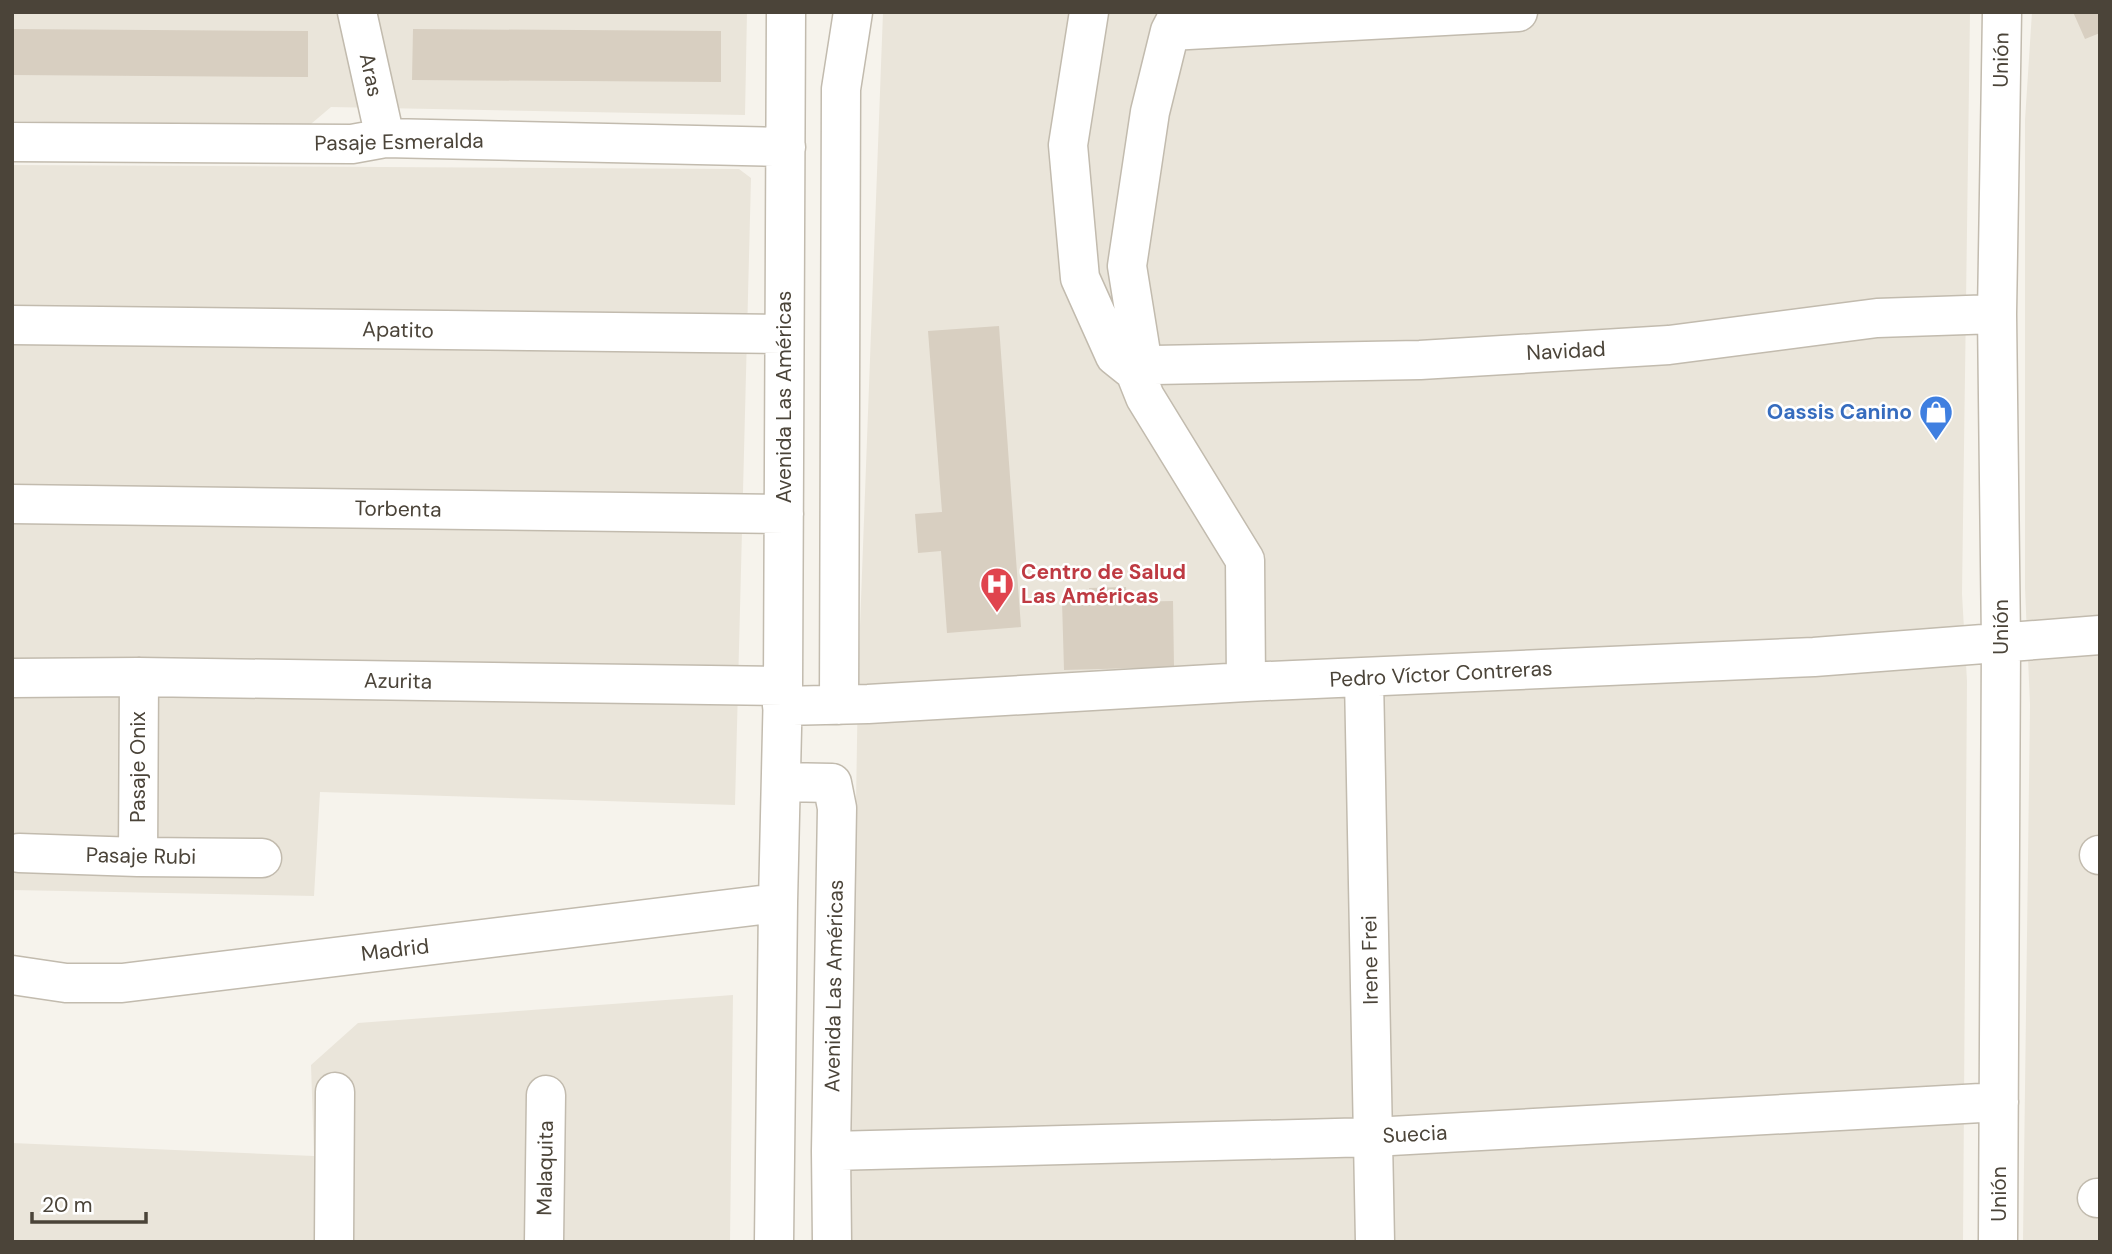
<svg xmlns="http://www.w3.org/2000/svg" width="2112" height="1254" font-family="'DM Sans',sans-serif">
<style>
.residential{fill:#eae5da}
.building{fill:#d8cfc1}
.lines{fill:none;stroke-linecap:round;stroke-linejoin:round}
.minor-casing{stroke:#c2bbae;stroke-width:41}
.minor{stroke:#fff;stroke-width:38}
.labels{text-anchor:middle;stroke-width:5;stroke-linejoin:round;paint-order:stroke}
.street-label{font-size:21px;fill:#4b4439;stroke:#fff}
.shop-label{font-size:21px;font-weight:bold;fill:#366cbe;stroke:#fff;text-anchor:end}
.health-label{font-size:21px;font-weight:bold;fill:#be3a42;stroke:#fff;text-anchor:start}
</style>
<rect width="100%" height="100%" fill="#f6f3ec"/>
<path class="residential" d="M12 12H747L745 115 331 107 305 129 12 121Z
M883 12H1970L1962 594 1967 681 1963 1242H852L851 1113 858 680Z
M2032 12H2100V1242H2023L2030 705 2025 588V120Z
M12 165 739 169 751 178 735 805 320 792 314 896 12 890Z
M733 995 730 1242H12V1143L314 1156 311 1065 358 1023Z"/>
<path class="building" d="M2073 12H2100V33L2085 39Z
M12 29 308 31V77L12 75Z
M413 29 721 31V82L412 80Z
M999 326 1021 627 947 633 941 551 918 553 915 514 942 512 928 331Z
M1126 587 1127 602 1173 601 1174 667 1064 670 1062 601 1090 600 1089 588Z"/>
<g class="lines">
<g class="minor-casing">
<path id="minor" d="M357 12 385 138
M1089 12 1068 145 1080 278 1115 356 1135 372 1145 397 1245 560 1246 682
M1170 31 1518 12
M12 142 352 144 385 138 786 147
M12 325 784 334
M1135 372 1154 365 1420 360 1669 345 1877 318 1997 314
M1135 372 1141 353 1127 266 1150 112 1170 31 1180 12
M12 504 784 514
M12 678 139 677 783 686
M1364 678 1375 1242
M839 705 841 89 853 12
M782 706 868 704 1246 682 1814 657 2100 635
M781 782 832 783 837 808 831 1151 832 1242
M19 853 138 857 262 858
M2099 855H2100
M138 857 139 677
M12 975 66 983H122L778 903
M831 1151 1373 1137 1999 1102
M2097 1198H2100
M334 1242 335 1092
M544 1242 546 1095
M774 1242 778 903 783 686 786 12
M1998 1242 2001 643 1997 314 2002 12"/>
</g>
<use href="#minor" class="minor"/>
</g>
<defs>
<g id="shop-pin" transform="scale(1.75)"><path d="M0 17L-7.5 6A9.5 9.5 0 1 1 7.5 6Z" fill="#3f7fe0" stroke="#fff"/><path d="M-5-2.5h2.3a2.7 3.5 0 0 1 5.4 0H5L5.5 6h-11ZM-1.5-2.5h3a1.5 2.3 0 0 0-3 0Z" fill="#fff"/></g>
<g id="hospital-pin" transform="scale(1.75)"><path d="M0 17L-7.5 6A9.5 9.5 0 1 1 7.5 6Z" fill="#e0444e" stroke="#fff"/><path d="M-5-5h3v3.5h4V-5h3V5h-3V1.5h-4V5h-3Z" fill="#fff"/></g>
</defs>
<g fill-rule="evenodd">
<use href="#shop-pin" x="1936" y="412"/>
<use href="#hospital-pin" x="997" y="584"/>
</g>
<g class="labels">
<g class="street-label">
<text transform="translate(2001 60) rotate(-89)" y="7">Unión</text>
<text transform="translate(371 75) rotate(78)" y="7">Aras</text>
<text transform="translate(399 142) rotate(-1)" y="7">Pasaje Esmeralda</text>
<text transform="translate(398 330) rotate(1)" y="7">Apatito</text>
<text transform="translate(1566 351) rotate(-3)" y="7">Navidad</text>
<text transform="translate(784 397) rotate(-90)" y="7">Avenida Las Américas</text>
<text transform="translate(398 509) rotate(1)" y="7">Torbenta</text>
<text transform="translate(2001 627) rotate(-90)" y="7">Unión</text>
<text transform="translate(1441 674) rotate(-3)" y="7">Pedro Víctor Contreras</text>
<text transform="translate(398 681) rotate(1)" y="7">Azurita</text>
<text transform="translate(138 767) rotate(-90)" y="7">Pasaje Onix</text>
<text transform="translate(141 856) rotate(1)" y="7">Pasaje Rubi</text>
<text transform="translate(395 950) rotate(-7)" y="7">Madrid</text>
<text transform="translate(1370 960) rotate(-91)" y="7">Irene Frei</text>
<text transform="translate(834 986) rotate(-89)" y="7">Avenida Las Américas</text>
<text transform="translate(1415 1134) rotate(-3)" y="7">Suecia</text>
<text transform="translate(545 1168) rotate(-89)" y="7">Malaquita</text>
<text transform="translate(1999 1194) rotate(-90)" y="7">Unión</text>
</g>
<g class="shop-label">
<text x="1912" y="419">Oassis Canino</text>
</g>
<g class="health-label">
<text x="1021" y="579">Centro de Salud<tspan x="1021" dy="24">Las Américas</tspan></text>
</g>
</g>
<rect width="2112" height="1254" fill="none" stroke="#4b4439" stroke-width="28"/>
<path d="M32 1212v10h114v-10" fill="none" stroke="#4b4439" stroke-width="3.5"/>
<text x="42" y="1212" font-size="21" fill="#4b4439" stroke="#ffffff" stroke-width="5" paint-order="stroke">20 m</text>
</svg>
